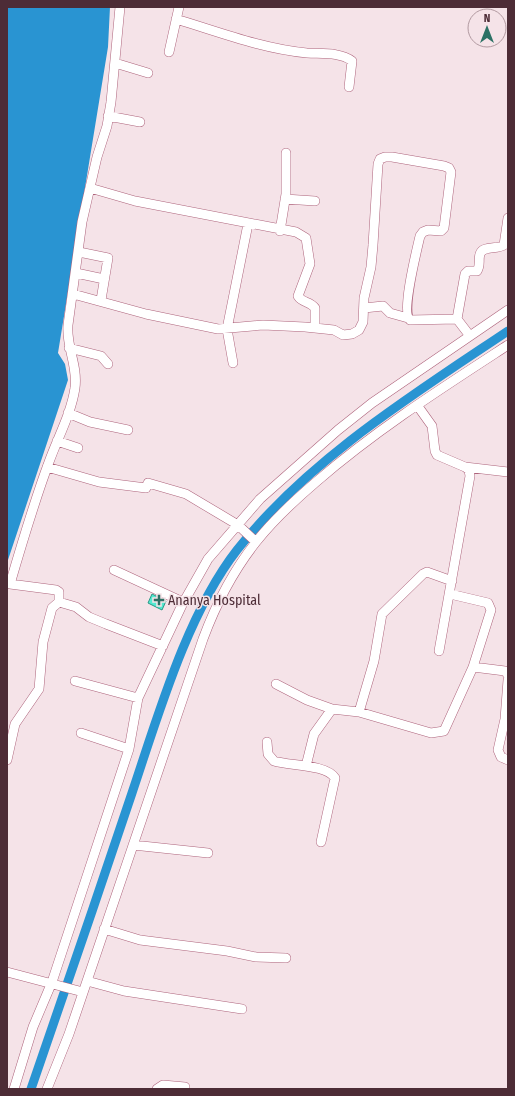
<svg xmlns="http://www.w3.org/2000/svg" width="515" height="1096" font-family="'Fira Sans Condensed',sans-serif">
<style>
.water{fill:#2994d2}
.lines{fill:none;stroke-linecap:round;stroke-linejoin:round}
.canal{stroke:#2994d2;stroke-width:9}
.building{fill:#54ead1;stroke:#2b9887}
.minor-casing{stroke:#ae647c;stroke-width:10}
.minor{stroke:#fff;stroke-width:9}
.poi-dot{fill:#2c7165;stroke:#f5e3e8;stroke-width:1.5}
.labels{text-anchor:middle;stroke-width:3;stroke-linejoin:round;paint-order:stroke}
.poi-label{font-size:14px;fill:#4d2c36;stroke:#f5e3e8;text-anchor:start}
</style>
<rect width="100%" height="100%" fill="#f5e3e8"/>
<path class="water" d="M7 7H110L108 47 58 353 65 364 68 380 7 563Z"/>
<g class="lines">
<path class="canal" d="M31 1089C65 990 99 892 132 793 158 716 187 614 237 550 308 460 414 394 508 331"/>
</g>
<path class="building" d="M152 594 166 601 162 610 148 603Z"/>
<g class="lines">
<g class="minor-casing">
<path id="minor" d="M176 19C219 32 263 49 307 53 322 54 340 52 352 61L349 87
M169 52 179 7
M115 63 148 73
M108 116 140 122
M90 188 135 201 296 232 306 238 310 264 298 296C302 303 310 301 315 308V328
M285 199 315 201
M280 231 286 194V153
M79 252 108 258 101 300
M76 273 104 279
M73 294 146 314 218 329 263 325 305 327 334 330 343 335 352 334 359 330 363 322 364 298 371 267 373 245 378 164 380 159 385 157H392L444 166 449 168 451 172 444 228 441 231 428 230 423 232 420 236C417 249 401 313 410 320L457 319
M364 308 383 306 390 313 408 318
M470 336 457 319 465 274 468 271H477C481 265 478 260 480 254 483 245 497 250 504 245L508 218
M69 348 101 356 108 364
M233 363 227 329 248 224
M417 405 432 426 435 451 437 455 465 467 469 470 470 476 439 651
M68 413 90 422 128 430
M57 441 78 448
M47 467 99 482 146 488 148 483 186 494 238 525 256 542
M465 467 508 472
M114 570 183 602
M7 583 10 584C22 543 34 502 49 462 58 437 71 414 75 388 78 365 66 347 68 325L82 222 97 157 107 126 111 102 120 7
M10 584 56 590 59 592V602L76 607 89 617 106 624 163 646
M473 667 505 671 508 675
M508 680 505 719 498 750 501 757 508 760
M75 681 138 698
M276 684 307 700 332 709 359 712 431 733 444 731 473 667 491 610 488 603 450 594
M359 712 374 661 382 614 423 574 427 572 452 581
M81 733 129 749
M267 742 268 754 274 761C289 766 326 764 335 778L321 842
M7 760 15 724 39 689 43 642 52 608 59 602
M306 766 314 734 332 709
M133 845 208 853
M104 929 140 940 227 951 256 957 286 958
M7 972 83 992
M87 981 124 991 242 1009
M14 1089 33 1027 52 982 129 749 138 698 182 605 208 559 260 499 338 430 372 403 508 310
M47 1089 69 1034 203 639C216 604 233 571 256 542 274 519 295 500 316 482 376 430 442 388 508 345
M157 1089 163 1085 185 1087"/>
</g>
<use href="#minor" class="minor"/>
</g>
<path class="poi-dot" d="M157 594h4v4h4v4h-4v4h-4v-4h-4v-4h4z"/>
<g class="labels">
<g class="poi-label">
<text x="168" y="605">Ananya Hospital</text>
</g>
</g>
<rect width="515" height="1096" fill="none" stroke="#4d2c36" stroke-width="16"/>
<g transform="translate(487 28)"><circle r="19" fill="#f5e3e8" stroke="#b29aa1"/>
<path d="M0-3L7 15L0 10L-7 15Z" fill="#2c7165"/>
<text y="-6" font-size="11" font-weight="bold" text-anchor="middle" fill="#4d2c36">N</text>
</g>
</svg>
